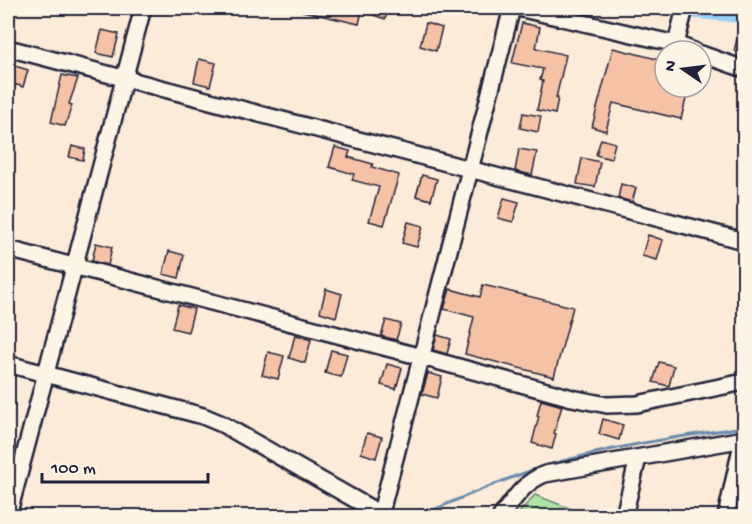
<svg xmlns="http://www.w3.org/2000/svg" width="752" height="524" font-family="'Gochi Hand',sans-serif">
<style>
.green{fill:#aee4a7;stroke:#688371;stroke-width:1.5}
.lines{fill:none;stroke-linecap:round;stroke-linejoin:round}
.stream{stroke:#698bac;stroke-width:3}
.river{stroke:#98d1f8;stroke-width:20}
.building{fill:#f5c2a6;stroke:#22223b;stroke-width:1.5}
.minor-casing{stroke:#22223b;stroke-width:20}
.minor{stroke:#fcf5e5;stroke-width:15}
</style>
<rect width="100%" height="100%" fill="#fbebd8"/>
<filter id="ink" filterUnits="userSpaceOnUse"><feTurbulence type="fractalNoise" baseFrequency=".0167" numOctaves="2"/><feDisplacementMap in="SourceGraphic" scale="12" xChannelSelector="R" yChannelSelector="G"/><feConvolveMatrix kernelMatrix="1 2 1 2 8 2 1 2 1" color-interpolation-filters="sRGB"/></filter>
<g filter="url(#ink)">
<path class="green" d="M535 495 590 516H516Z"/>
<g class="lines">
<path class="stream" d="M355 490 375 501
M388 508 394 511
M422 515C461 498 501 480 542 467 608 447 676 437 744 427"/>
<path class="river" d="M686 8 744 13"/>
</g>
<path class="building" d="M303 8H389L385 19 362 11 359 24 302 11Z
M426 23 442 28 436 51 420 46Z
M522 23 540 27 536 48 566 55 556 98H558L555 114 537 110 543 81 540 80 543 69 512 63Z
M741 23H744V53L734 51Z
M102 30 119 34 113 57 96 53Z
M613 48 665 61V87H689L681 119 613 103 606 131 592 127Z
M199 59 216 63 210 86 194 82Z
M12 65 28 70 23 87 8 82Z
M62 75 78 78 69 104 72 105 65 126 51 122Z
M523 113 541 116 538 132 520 128Z
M601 139 615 143 611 159 596 155Z
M72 146 85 149 83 160 69 157Z
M335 147 350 151 348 157 373 164 372 167 399 175 384 225 369 221 379 187 352 180 354 174 329 167Z
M519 149 537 152 532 175 515 171Z
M582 158 600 162 595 187 577 184Z
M422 175 437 179 431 200 416 196Z
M621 184 636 188 632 202 618 198Z
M504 198 519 202 513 222 498 218Z
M408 222 423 226 417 247 402 243Z
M648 235 663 240 657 260 642 256Z
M96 243 112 247 108 265 92 261Z
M169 251 184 255 179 278 163 274Z
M483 285 573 307 554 377 465 354 474 317 444 309 450 289 480 297Z
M326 289 342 294 336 317 320 312Z
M178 305 194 309 188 332 172 328Z
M386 320 401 324 396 340 381 336Z
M295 335 311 340 305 363 289 358Z
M437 335 451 339 447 354 433 350Z
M331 350 347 354 341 377 325 373Z
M268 352 284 356 278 379 262 375Z
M659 362 674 366 669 386 653 382Z
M387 364 402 368 396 389 381 385Z
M428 373 442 377 437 398 422 394Z
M541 400 562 406 554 433 556 434 552 449 532 443 539 416H537Z
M603 419 623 425 619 440 599 434Z
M367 433 382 437 376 458 361 453Z"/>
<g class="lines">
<g class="minor-casing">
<path id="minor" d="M518 8 676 44 694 51
M676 44 685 8
M8 48 744 241
M701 54 744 69
M8 249 422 357 572 398 607 405 637 404 744 382
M8 364 203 416 222 424 384 516
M8 516 143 8
M380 516 512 8
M501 516C514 499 524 482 545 474L744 439
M624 516 638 458
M726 516 743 439"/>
</g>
<use href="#minor" class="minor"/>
</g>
</g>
<rect width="752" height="524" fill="none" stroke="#fcf5e5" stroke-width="30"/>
<rect x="15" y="15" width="722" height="494" fill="none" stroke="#22223b" stroke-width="2" filter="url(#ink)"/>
<g transform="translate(683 69) rotate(284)"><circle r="28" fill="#fcf5e5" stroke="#a5a1a1" stroke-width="1.5"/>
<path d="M0-4.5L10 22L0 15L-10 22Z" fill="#22223b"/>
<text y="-9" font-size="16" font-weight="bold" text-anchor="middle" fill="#22223b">N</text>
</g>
<path d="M42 473v9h166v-9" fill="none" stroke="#22223b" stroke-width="3"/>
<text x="51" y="473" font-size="18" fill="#22223b" stroke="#fcf5e5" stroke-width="4.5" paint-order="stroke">100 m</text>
</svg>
